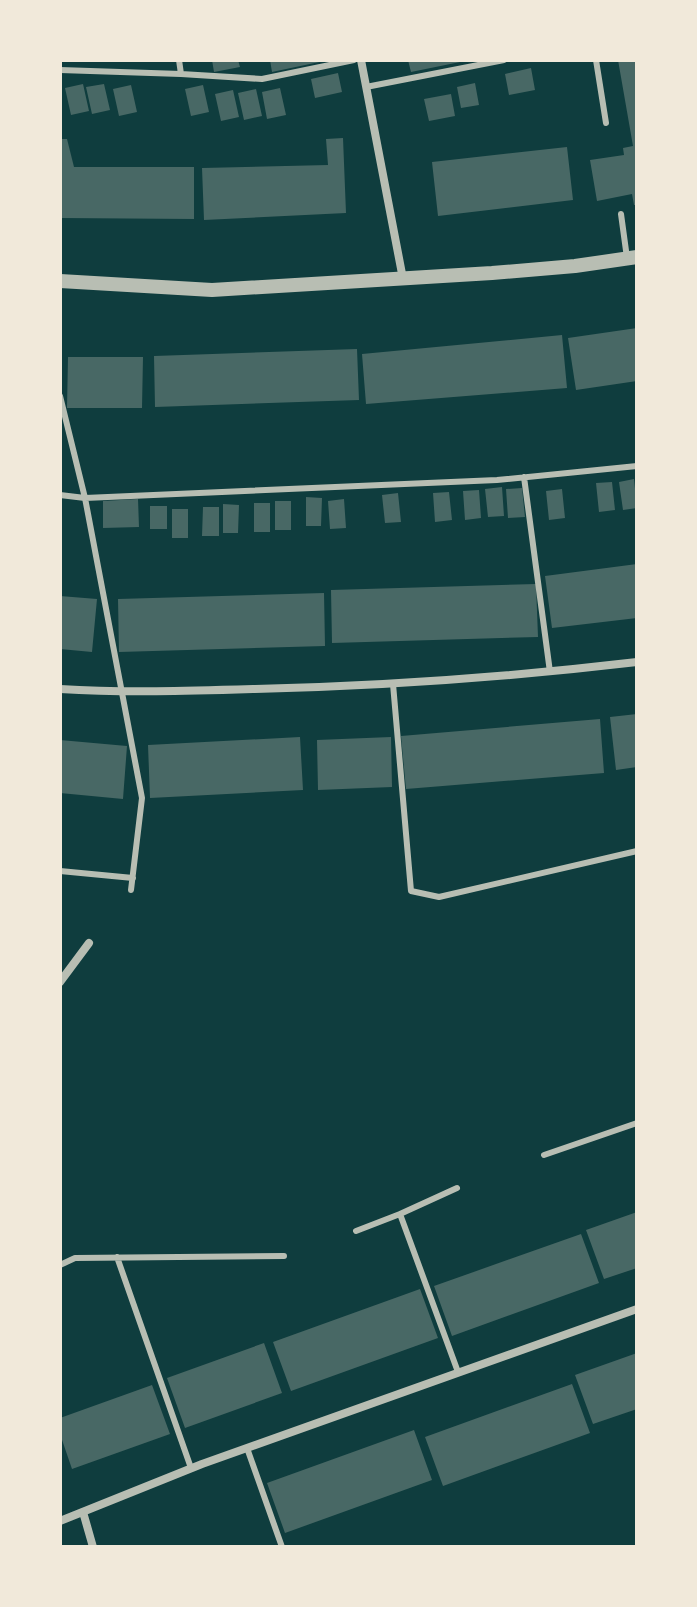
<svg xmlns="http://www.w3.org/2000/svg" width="697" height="1607" font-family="'Nunito Sans',sans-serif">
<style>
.building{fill:#486865}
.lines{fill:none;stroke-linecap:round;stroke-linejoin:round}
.service{stroke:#b8beb3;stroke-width:6}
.minor{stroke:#b8beb3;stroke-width:8}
.tertiary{stroke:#b8beb3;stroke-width:14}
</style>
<rect width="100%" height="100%" fill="#0f3d3e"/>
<path class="building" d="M212 60H238L240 67 214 72Z
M270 60H324V61L272 72Z
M408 60H465V61L411 72Z
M618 60H637V205H634L632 194 597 201 590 160 624 155 623 148 633 146Z
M531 68 535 90 509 95 505 74Z
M338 73 342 92 315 98 311 79Z
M475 83 479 105 461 108 457 87Z
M83 84 89 111 71 115 65 88Z
M104 84 110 110 92 114 86 87Z
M131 85 137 112 119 116 113 89Z
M203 85 209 112 191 116 185 89Z
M280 88 286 115 267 119 262 92Z
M256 89 262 116 244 120 238 93Z
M233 90 239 117 221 121 215 94Z
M451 94 455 116 429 121 424 99Z
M343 138 346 213 204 220 202 168 328 165 326 139Z
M60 139H67L74 167H194V219L60 218Z
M567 147 573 200 438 216 432 162Z
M637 328V381L576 390 568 338Z
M562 335 567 388 366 404 362 354Z
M357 349 359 400 155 407 154 356Z
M68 357H143L142 408H67Z
M634 479 637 508 623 510 619 482Z
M612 482 615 510 599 512 596 483Z
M502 487 504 516 488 517 485 489Z
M522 488 525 517 508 518 506 489Z
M562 489 565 518 549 520 546 491Z
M479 490 481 518 465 520 463 491Z
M449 492 452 520 435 522 433 493Z
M398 493 401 522 385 523 382 495Z
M306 497 322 498 321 526H306Z
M138 499 139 527 103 528V501Z
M344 499 346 528 330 529 328 501Z
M275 501H291V530H275Z
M254 503H270V532H254Z
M223 504 239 505 238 533H223Z
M150 506H167V529H150Z
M203 507H219V536H202Z
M172 509H188V538H172Z
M637 564V618L552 628 545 576Z
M536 584 538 637 332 643 331 590Z
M324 593 325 646 119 652 118 599Z
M60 596 97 599 92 652 60 649Z
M637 714V767L616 770 610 717Z
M600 719 604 773 406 789 401 736Z
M300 737 303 790 150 798 148 745Z
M391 737 392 787 318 790 317 740Z
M60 740 127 746 123 799 60 793Z
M637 1212V1268L604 1279 586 1230Z
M581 1234 599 1283 452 1336 434 1286Z
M420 1289 438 1338 291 1391 273 1342Z
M264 1343 282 1393 185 1428 167 1378Z
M637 1353V1409L593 1424 575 1375Z
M572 1384 590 1433 443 1486 425 1437Z
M152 1385 170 1434 72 1469 60 1434V1418Z
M414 1430 432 1480 285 1533 267 1483Z"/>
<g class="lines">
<path class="service" d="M596 60 606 123
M60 70 181 74 179 60
M181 74 262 79 354 60
M366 87 504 60
M621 214 627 258
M60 396 85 498 497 480 637 466
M524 477 550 672
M60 495 85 498 142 798 131 890
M393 684 411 891 439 897 637 851
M60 871 133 878
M544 1155 637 1123
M400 1214 457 1188
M356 1231 400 1214 458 1372
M117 1257 191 1468
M60 1265 75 1258 284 1256
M247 1448 282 1547"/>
<path class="minor" d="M361 60 403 279
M60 689C125 693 189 691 255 689 383 686 510 677 637 662
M60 982 89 943
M83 1512 93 1547
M60 1521 202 1464 637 1309"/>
<path class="tertiary" d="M60 281 212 290 492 273 575 266 637 257"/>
</g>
<rect width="697" height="1607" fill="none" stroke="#f1e9da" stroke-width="124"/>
</svg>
